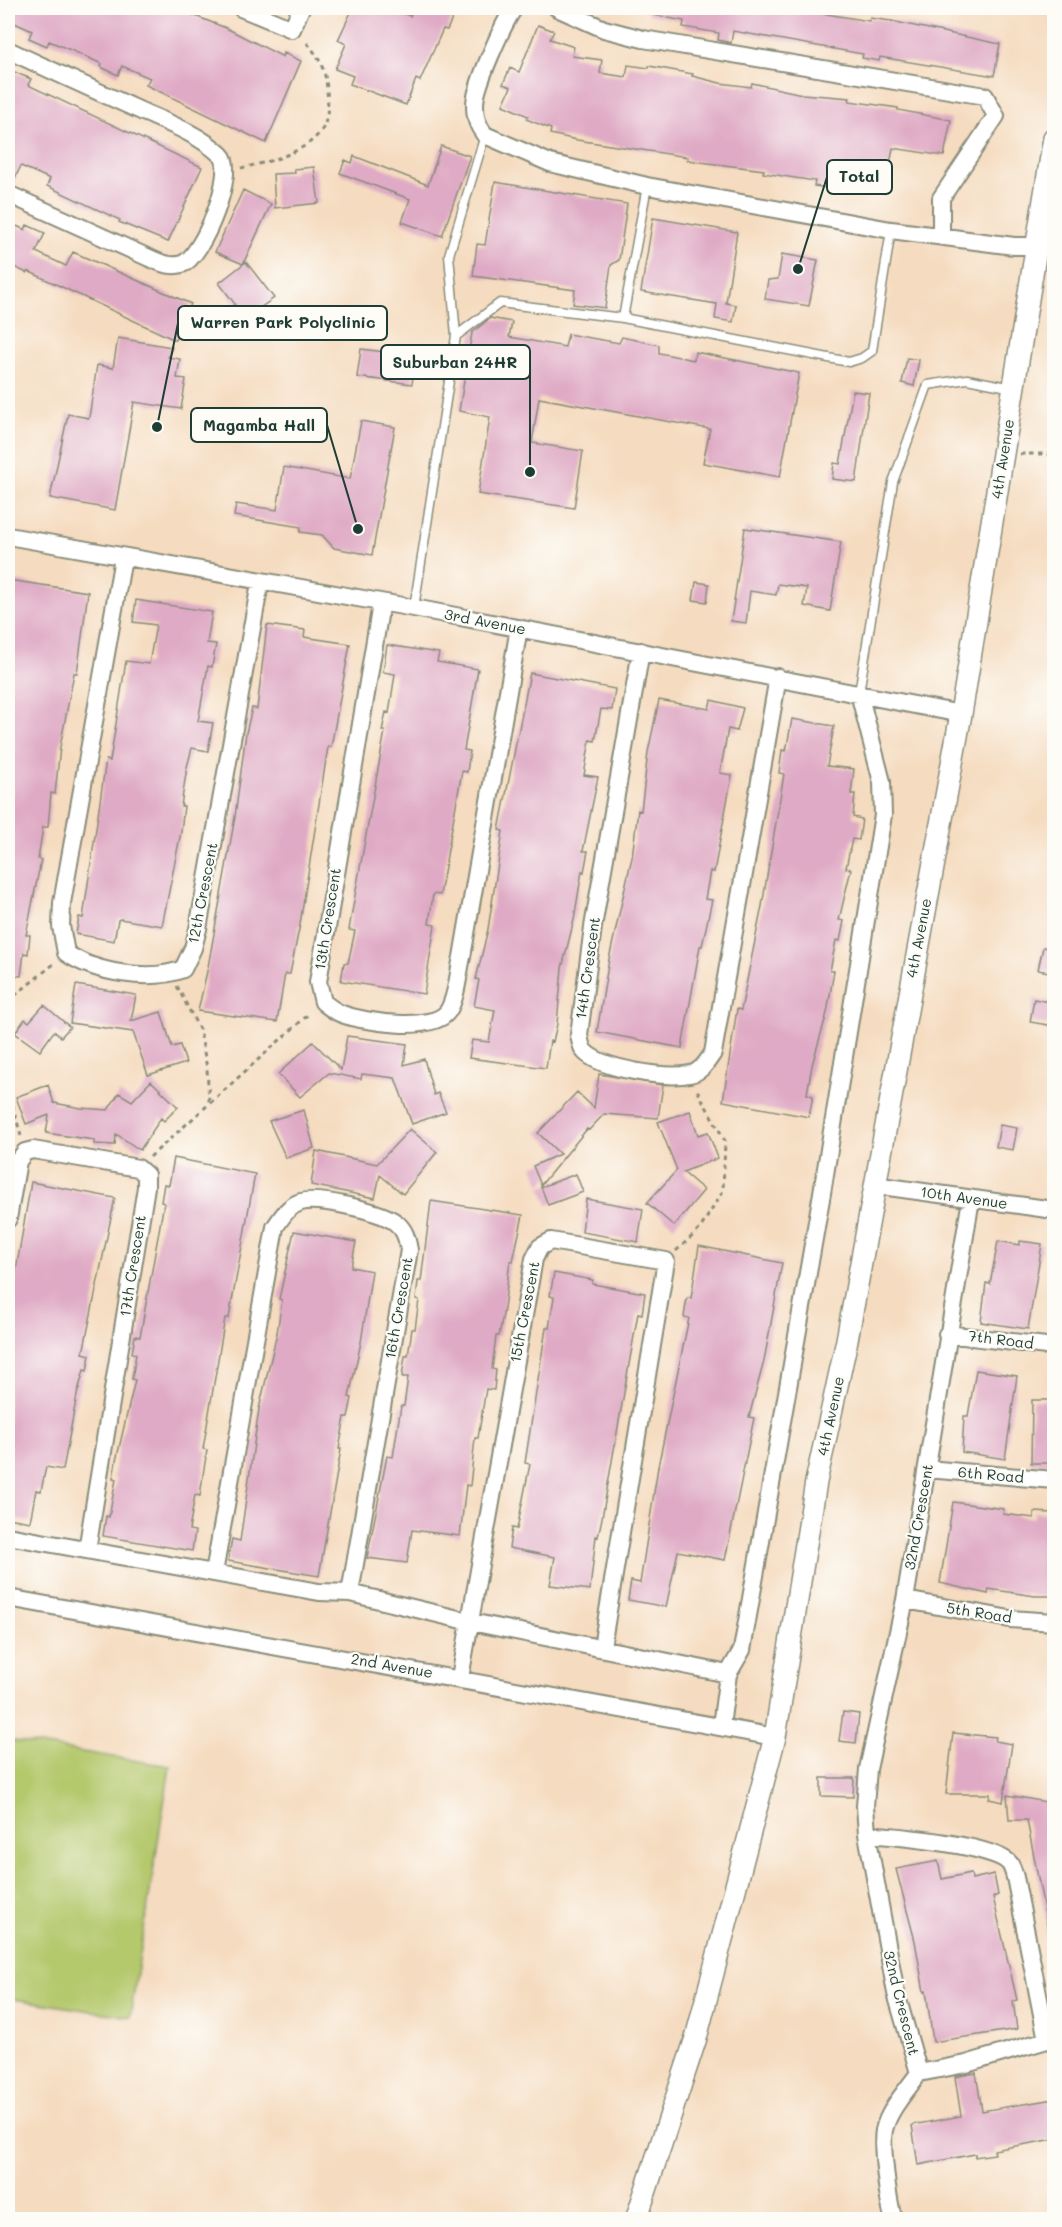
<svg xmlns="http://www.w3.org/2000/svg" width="1062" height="2227" font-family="Mali,sans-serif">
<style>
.park{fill:#b4c86c;stroke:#6a8250;stroke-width:1.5}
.building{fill:#dfaac5}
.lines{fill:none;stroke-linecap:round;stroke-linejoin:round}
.service-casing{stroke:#8a8c7a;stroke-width:11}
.minor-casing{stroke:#8a8c7a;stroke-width:20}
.tertiary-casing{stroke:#8a8c7a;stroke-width:24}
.path{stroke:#8a8c7a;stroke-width:3;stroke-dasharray:4.5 4.5;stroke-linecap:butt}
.service{stroke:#fff;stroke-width:8}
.minor{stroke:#fff;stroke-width:16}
.tertiary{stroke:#fff;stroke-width:21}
.labels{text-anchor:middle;stroke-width:4.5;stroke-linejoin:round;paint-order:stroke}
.street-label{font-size:15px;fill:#1f3d34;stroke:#fdfcf7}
.leader{fill:none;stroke:#1f3d34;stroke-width:2}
.callout-dot{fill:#1f3d34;stroke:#fdfcf7;stroke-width:2}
.callout{fill:#fdfcf7;stroke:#1f3d34;stroke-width:2}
.callout-label{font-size:16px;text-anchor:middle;font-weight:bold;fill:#1f3d34}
</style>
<rect width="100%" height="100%" fill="#fdfcf7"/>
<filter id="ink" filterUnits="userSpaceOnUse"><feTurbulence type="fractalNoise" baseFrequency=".0167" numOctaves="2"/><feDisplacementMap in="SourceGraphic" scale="12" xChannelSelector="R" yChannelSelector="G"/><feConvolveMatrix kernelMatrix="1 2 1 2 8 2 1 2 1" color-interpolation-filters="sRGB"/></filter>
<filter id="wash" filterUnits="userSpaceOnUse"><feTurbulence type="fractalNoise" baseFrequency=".008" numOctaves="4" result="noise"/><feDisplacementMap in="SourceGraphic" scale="24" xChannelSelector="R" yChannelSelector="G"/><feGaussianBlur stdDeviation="1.35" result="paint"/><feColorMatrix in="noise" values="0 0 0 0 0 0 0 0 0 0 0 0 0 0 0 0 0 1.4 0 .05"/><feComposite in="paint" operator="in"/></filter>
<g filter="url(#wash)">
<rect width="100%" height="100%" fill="#f5dbbf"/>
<path class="park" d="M8 1740 170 1766 130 2017 8 1998Z"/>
<g id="blocks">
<path class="building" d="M8 8H175L226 28 283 57 284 53 301 61 266 143 146 85 150 78 122 66 118 75 101 67 102 64 73 51 49 41 47 46 29 38 32 31 8 20Z
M353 8H388L410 16 414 8H445L455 12 447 30 443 29 420 81 416 79 406 105 350 84 353 76 335 69 346 44 338 40Z
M648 8H789L869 21 870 18 891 21 1000 44 994 76 880 57 879 61 862 58 863 54 733 31 731 43 718 40 719 33 683 27 684 21 648 14Z
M538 25 554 31 550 39 574 47 572 56 602 60 600 73 626 77 628 65 649 68V66L693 74 692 76 720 83 751 87 752 83 802 94 850 98 849 101 898 108V110L951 120 944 156 893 148 885 193 837 183 836 189 814 186 815 181 763 173 764 170 708 163 687 160 688 157 577 140 550 134 551 129 526 119 528 116 503 105 511 87 503 84 510 68 519 72Z
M12 71 31 79 28 85 202 167 168 242 119 222 120 220 47 186 50 179 21 166 12 184H8V82Z
M441 146 470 156 442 236 402 222 410 199 340 173 345 160 352 163 354 156 428 185Z
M314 167 319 203 275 208 273 174 295 173 294 169Z
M495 182 627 204 619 260 611 265 605 308 573 304 575 290 473 276 477 244 485 245Z
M243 190 271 204 243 264 215 252Z
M653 218 737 232 726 303 736 305 733 322 715 319 717 304 641 292Z
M8 222 25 230 27 225 45 233 36 252 66 266 73 252 191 304 175 340 28 271 27 273 8 264Z
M782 254 818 260 809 306 765 299 768 280 778 279Z
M246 262 274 298 241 321 230 308 235 304 219 283Z
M490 318 512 322 509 337 565 347 568 334 619 343 622 337 659 345V353L694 360 695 352 799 373 780 477 703 463 710 429 539 398 532 443 583 451 574 508 478 494 490 417 459 411 472 333Z
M118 338 172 347 168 357 180 359 177 378 186 379 181 409 134 402 115 510 50 498 68 414 89 418 97 365 113 368Z
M361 349 416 356 412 384 357 377Z
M907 358 919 360 914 386 902 383Z
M853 391 869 393 856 482 832 479 834 463 840 464Z
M361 421 395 427 372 555 334 548 322 535 300 532 301 527 234 516 236 504 277 510 284 467 350 479Z
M745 528 841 542 830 611 804 606 807 588 778 584 776 595 750 591 746 623 731 621Z
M8 580 88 592 77 673H74L60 747 55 794 51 793 48 827H43L38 859 41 860 26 935H30L28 954 24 953 21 976 8 975V834L12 789 8 788Z
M696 582 709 584 707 602 693 600Z
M136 600 212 612 207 643 216 644 212 667 208 666 198 721 213 723 208 751 192 748 187 767 181 806H184L181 832 162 926 120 919 118 920 114 941 76 934 79 917 83 918 106 760 110 761 126 661 149 664 156 625 133 622Z
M267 625 305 630 304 637 350 644 331 747H328L300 924 290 974H285L277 1022 198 1011 208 967 235 817 246 733 252 708 257 709Z
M387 645 439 653 437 662 478 669 464 750 470 751 467 772 462 771 440 895 433 894 429 924 435 925 424 994 341 981 344 963H348L355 931 349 930 352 912 385 731H382L386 712 389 713 395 674 383 672Z
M530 673 615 689 612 710 601 709 595 741 590 740 584 775 598 777 583 851H588L584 872 582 871 574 920 562 968 557 1024 553 1042 550 1041 546 1068 469 1058 472 1040 489 1042 495 1010 474 1006 479 980 476 979 488 929 503 831 499 830Z
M659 700 709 709 711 700 743 708 737 731 728 729 720 773 732 775 714 872 710 871 705 899 712 900 702 946H700L682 1048 597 1032 609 959 632 857 638 810 641 811 648 752Z
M792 719 834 726 827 766 854 769 851 794H855L853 817 862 819 859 840 852 839 846 868 851 869 839 920 844 921 840 941 836 940 830 971H834L827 1013 812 1065 807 1094 813 1096 809 1117 723 1101 737 1009 741 1010 762 906 784 774 779 773 782 750 786 751Z
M1043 947 1054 949V973L1038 970Z
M76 985 136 995 131 1021 161 1012 172 1047 180 1045 186 1063 148 1075 133 1032 70 1023Z
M1034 999 1054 1003V1026L1030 1022Z
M44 1005 70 1027 61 1037 54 1031 40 1051 15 1033 25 1019 29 1022Z
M347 1036 407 1044 404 1065 424 1059 434 1095 438 1093 446 1112 412 1124 395 1078 362 1074 361 1079 329 1073 300 1097 278 1074 313 1042 341 1070Z
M599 1074 663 1085 658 1118 604 1114 589 1130 587 1129 541 1185 533 1166 560 1154 538 1133 577 1092 594 1108Z
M151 1081 178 1107 164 1121 161 1118 140 1150 116 1134 115 1145 94 1144V1140L46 1133 49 1115 26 1124 16 1097 48 1085 54 1103 81 1108 108 1110 119 1093 132 1101Z
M304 1110 314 1148 286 1158 269 1121Z
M690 1111 698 1135 708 1132 718 1158 683 1172 704 1190 674 1226 647 1203 677 1170 658 1122Z
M1000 1125 1017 1128 1013 1150 996 1147Z
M410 1129 437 1152 403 1194 380 1175 375 1198 311 1185 316 1151 377 1164Z
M174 1158 255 1174 229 1318H225L203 1449 207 1450 203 1475 200 1496 195 1495 189 1530 195 1531 192 1551 103 1536 106 1516 109 1517 116 1479 113 1478 116 1461 135 1380 132 1379 136 1354 132 1353 135 1336 140 1337 164 1203 161 1202 164 1184 169 1185Z
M576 1174 583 1192 548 1205 541 1187Z
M31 1182 115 1198 83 1353 90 1355 87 1371 84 1370 77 1395 63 1470 46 1467 41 1491 36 1490 30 1522 8 1518V1318Z
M586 1199 643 1209 638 1242 582 1232Z
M431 1201 523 1215 513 1261H510L504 1309 499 1336H496L492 1369 496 1370 494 1390 486 1389 478 1438H475L470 1486 466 1485 460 1536 412 1530 407 1563 367 1558 387 1456 393 1457 401 1406H404L408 1377H402L405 1356H408L412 1329H415L419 1300 416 1299 418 1281H421Z
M294 1231 356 1242 351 1267 372 1271 361 1342 349 1397 352 1398 348 1417H345L339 1449H341L319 1576 228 1561 232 1539 240 1541 259 1409 277 1333 282 1300 279 1299Z
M998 1241 1020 1245V1241L1042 1244 1028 1329 981 1322 986 1283 990 1284Z
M699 1246 782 1263 764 1361 749 1417 754 1418 725 1560 678 1551 666 1607 628 1600 631 1581 640 1583 658 1467 689 1318 684 1317 687 1298H691Z
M554 1273 593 1280 592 1284 645 1293 642 1314 638 1313 602 1518 598 1537 596 1536 590 1590 550 1585 555 1557 509 1548 512 1528 517 1529 530 1464 525 1463 546 1328H549L554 1297 550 1296Z
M976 1370 1017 1376 1005 1459 962 1452 964 1416H968Z
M1032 1400H1054L1052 1463H1031Z
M953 1502 1004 1509 1003 1514 1034 1518V1512L1054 1513V1596H1035L989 1589 988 1594 940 1583Z
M843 1712 859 1714 856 1743 839 1741Z
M953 1733 996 1737 995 1741 1012 1744 1003 1802 989 1799 990 1794H946Z
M821 1778H854L853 1797 821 1796Z
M1007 1795 1052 1803 1050 1838H1054V1929L1048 1930 1027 1820H1009Z
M938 1861 942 1879 971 1873 972 1879 994 1874 998 1895 993 1897 1017 2000 1013 2001 1017 2029 933 2042 926 1991 924 1992 915 1941 896 1869Z
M976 2073 982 2111 1054 2099V2139L994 2150 995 2154 975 2157V2154L918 2165 912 2125 961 2116 955 2077Z"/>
</g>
</g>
<g filter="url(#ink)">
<use href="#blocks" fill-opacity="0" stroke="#8a8c7a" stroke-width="1.5"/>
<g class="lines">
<g class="service-casing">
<path id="service" d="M623 318 647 186
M456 336 500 303 623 318 849 362 862 358 872 351 891 230
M414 608 456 336 449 255 485 135
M859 693 893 482 928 385 967 379 1013 388"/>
</g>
<g class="minor-casing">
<path id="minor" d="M241 8 292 29 301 8
M514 8C503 24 475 86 475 104 475 117 477 125 485 135L550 163 647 186 891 230 1014 246H1035
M557 8 604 29 643 39 985 96 996 116 941 198V237
M8 50C52 71 97 91 141 111 168 123 199 134 221 155 237 170 203 257 182 264 170 268 158 262 147 257L8 194
M8 536 414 608 961 714
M123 558 62 903 61 926 66 953C95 973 151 982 183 969L193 948 198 929 260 583
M381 604 318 982 323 1002C328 1006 335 1012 342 1014 364 1022 434 1033 448 1011 457 997 458 974 462 957L519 628
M641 651 593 927 579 1035C580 1040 581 1048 585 1052 602 1069 666 1079 690 1074 701 1072 707 1062 713 1053L778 677
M874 1185 1054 1210
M8 1219 18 1161 25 1152 33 1150 138 1168 146 1175V1187L87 1550
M947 1334 1054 1347
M927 1469 1054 1480
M8 1536 319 1592 350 1593 471 1622 728 1674 742 1650 822 1193 883 815 882 782 859 693
M214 1573 275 1227C282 1217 288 1206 301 1202 318 1197 380 1211 395 1222 405 1229 407 1239 409 1250L350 1593
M8 1598 775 1737
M905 1600 1010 1619 1054 1622
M460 1678 534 1259 540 1247 551 1241 666 1261 602 1647
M721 1726 728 1674
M867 1834C892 1836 997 1845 1010 1864 1013 1869 1015 1877 1016 1882L1047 2040 966 2064 919 2073 896 1993 867 1834 865 1806 868 1769 905 1600 971 1199
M894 2220C888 2203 881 2146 884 2130 889 2109 907 2090 919 2073"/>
</g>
<g class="tertiary-casing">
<path id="tertiary" d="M636 2220 696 2038 775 1737 816 1482 847 1340 961 714 1054 138"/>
</g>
<path class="path" d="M241 168C266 163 305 153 321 131 329 121 328 102 327 90 326 70 318 54 304 40
M1020 454H1054
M177 986 200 1031 207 1068 209 1102
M8 1001 55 963
M8 1088 21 1136
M150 1157 310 1013
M676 1251 700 1229 723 1191 725 1141 697 1090"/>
<use href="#service" class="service"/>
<use href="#minor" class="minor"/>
<use href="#tertiary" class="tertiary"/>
</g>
</g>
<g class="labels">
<g class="street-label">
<text transform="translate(1003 459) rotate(-81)" y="5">4th Avenue</text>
<text transform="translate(485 622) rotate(11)" y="5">3rd Avenue</text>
<text transform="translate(203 893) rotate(-79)" y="5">12th Crescent</text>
<text transform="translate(328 919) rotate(-81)" y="5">13th Crescent</text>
<text transform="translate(919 938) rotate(-79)" y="5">4th Avenue</text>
<text transform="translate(588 968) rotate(-82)" y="5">14th Crescent</text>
<text transform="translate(964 1198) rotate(8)" y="5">10th Avenue</text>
<text transform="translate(133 1266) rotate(-81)" y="5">17th Crescent</text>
<text transform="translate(399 1308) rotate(-80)" y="5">16th Crescent</text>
<text transform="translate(525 1312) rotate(-79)" y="5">15th Crescent</text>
<text transform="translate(1001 1340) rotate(7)" y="5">7th Road</text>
<text transform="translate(831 1416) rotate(-78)" y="5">4th Avenue</text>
<text transform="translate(991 1475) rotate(5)" y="5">6th Road</text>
<text transform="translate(919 1517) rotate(-80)" y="5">32nd Crescent</text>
<text transform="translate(979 1613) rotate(9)" y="5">5th Road</text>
<text transform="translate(392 1666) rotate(10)" y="5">2nd Avenue</text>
<text transform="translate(901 2003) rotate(76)" y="5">32nd Crescent</text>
</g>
</g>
<path class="leader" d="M798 269L827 177M157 427L178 323M530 472L530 362M358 529L327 425"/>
<g class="callout-dot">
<circle cx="798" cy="269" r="6"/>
<circle cx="157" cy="427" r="6"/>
<circle cx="530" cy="472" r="6"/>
<circle cx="358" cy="529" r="6"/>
</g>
<g class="callout">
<rect x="827" y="160" width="65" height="34" rx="6"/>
<rect x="178" y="306" width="209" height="34" rx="6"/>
<rect x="381" y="345" width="149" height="34" rx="6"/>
<rect x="191" y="408" width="136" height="34" rx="6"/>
</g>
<g class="callout-label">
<text x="859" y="182">Total</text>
<text x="283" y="328">Warren Park Polyclinic</text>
<text x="455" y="368">Suburban 24HR</text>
<text x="259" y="431">Magamba Hall</text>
</g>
<rect width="1062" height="2227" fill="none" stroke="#fdfcf7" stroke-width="30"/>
</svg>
